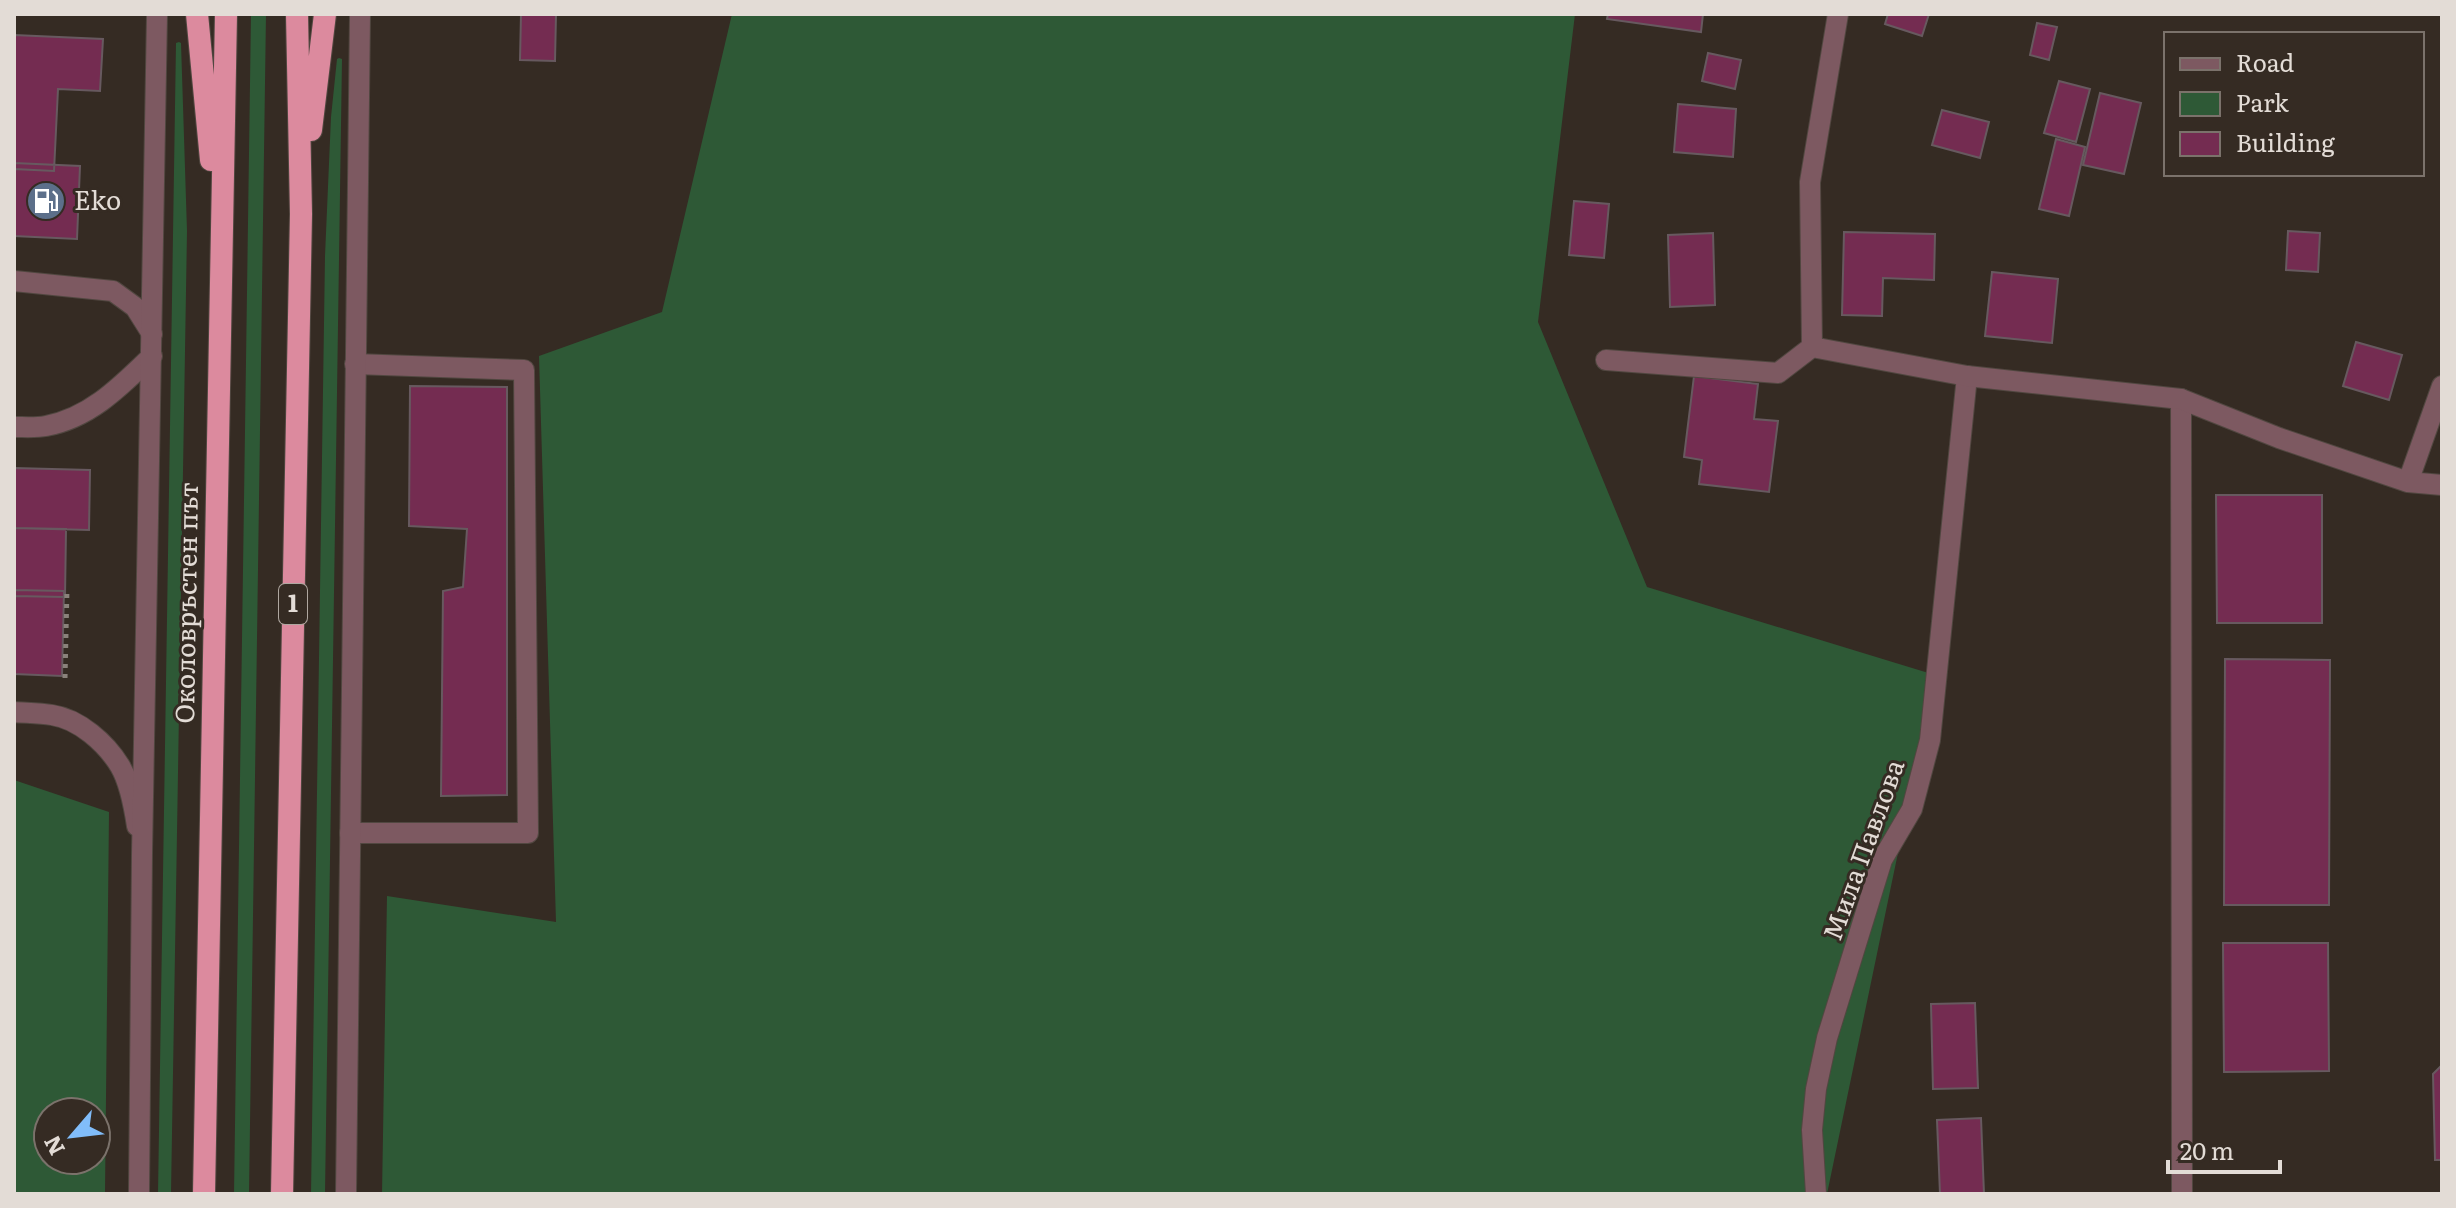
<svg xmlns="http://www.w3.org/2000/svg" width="2456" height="1208" font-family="Literata,serif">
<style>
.green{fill:#2e5936;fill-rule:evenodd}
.building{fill:#742c51;stroke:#67595f;stroke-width:2}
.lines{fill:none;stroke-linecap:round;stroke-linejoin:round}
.service-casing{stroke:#514740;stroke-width:22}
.minor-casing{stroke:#514740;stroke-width:22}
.trunk-casing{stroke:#514740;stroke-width:24}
.path{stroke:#8a827b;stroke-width:5;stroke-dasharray:4 6;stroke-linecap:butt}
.service{stroke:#7d5961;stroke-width:20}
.minor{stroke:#7d5961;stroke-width:20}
.trunk{stroke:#dc8a9e;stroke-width:22}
.labels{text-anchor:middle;stroke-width:6;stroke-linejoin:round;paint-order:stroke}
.shield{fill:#352b23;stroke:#afa7a0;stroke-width:2}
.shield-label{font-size:24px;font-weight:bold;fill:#e3dcd6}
.poi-label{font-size:26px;fill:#e3dcd6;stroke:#352b23;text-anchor:start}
.street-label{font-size:26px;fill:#e3dcd6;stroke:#352b23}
</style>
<rect width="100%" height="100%" fill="#352b23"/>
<path class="green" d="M251 14H266L249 1194H234Z
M732 14H1575L1538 322 1647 587 1935 675 1827 1194H382L387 896 556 922 539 356 662 312Z
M179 42 181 43 187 231 171 1194H158L176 43Z
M339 58 342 59 325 1194H311L325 256 331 117 337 59Z
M14 780 109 812 105 1194H14ZM96 1112V1160H48V1112Z"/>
<path class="building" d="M521 14H556L555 61 520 60Z
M1608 14H1703L1701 32 1607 19Z
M1888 14H1929L1922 36 1885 24Z
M2037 23 2057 27 2049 60 2030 55Z
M14 35 103 39 100 91 58 89 54 171 14 169Z
M1708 53 1741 60 1735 89 1702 81Z
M2059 81 2090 89 2076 142 2044 133Z
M2100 93 2141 103 2124 174 2083 165Z
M1678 104 1736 109 1733 157 1674 152Z
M1942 110 1989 122 1980 158 1932 145Z
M2056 139 2085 147 2069 216 2039 209Z
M14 163 80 166 77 239 14 236Z
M1574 201 1609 204 1604 258 1569 255Z
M2288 231 2320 233 2318 272 2286 270Z
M1844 232 1935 234 1934 280 1883 278 1882 316 1842 315Z
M1713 233 1715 305 1670 307 1668 235Z
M1992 272 2058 279 2052 343 1985 336Z
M2356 342 2402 355 2389 400 2343 386Z
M1694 376 1758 384 1754 419 1778 421 1769 492 1699 484 1702 460 1684 457Z
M410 386 507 387V795L441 796 443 591 463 587 467 529 409 526Z
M14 468 90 470 89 530 14 528Z
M2216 495H2322V623H2217Z
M14 528 66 529 65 597 14 596Z
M14 590 64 591 62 676 14 674Z
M2225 659 2330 660 2329 905H2224Z
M2223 943H2328L2329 1071 2224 1072Z
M1975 1003 1978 1088 1933 1089 1931 1004Z
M2442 1065V1160H2435L2433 1074Z
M1981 1118 1984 1194H1940L1937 1120Z"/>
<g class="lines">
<g class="service-casing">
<path id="service" d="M14 281 113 291 135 307 152 334
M2181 399 2182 1194
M14 427C24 427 36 428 46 426 90 418 121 386 152 356
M14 712C26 713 39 713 52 715 79 719 106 743 120 766 130 783 134 806 137 826
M350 833H528L524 370 355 364
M1816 1194 1812 1130 1816 1089 1827 1038 1882 860 1912 809 1930 740 1967 376"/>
</g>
<g class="minor-casing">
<path id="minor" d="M1812 347 1810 182 1838 14
M1606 360 1778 373 1812 347 1967 376 2181 399 2279 438 2408 482 2442 485
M2408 482 2442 386
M139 1194 142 854 157 14
M346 1194 360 14"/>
</g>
<g class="trunk-casing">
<path id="trunk" d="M197 14 211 160
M311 130 325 14
M204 1194 226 14
M282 1194 301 214 297 14"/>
</g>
<path class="path" d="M65 678 67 588"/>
<use href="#service" class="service"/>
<use href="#minor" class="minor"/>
<use href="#trunk" class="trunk"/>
</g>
<defs>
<g id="fuel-disc" transform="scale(2)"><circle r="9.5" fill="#5c6f8a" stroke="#352b23"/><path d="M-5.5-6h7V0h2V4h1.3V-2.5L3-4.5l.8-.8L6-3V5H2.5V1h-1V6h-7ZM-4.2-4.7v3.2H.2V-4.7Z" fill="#fff"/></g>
</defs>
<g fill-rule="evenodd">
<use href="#fuel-disc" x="46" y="201"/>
</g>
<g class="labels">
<rect class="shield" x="279" y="584" width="28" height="40" rx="6"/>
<g class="shield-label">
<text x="293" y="612">1</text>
</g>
<g class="poi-label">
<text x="74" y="210">Eko</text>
</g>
<g class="street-label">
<text transform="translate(187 603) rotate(-89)" y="9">Околовръстен път</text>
<text transform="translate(1864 850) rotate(-70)" y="9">Мила Павлова</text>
</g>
</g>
<rect width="2456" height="1208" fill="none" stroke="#e3dcd6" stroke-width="32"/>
<rect x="2164" y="32" width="260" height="144" fill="#352b23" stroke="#7b726b" stroke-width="2"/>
<rect x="2180" y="58" width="40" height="12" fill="#7d5961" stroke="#7b726b" stroke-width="2"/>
<text x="2236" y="72" font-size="24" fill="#e3dcd6">Road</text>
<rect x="2180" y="92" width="40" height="24" fill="#2e5936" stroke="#7b726b" stroke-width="2"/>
<text x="2236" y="112" font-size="24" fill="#e3dcd6">Park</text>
<rect x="2180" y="132" width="40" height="24" fill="#742c51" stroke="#7b726b" stroke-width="2"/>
<text x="2236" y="152" font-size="24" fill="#e3dcd6">Building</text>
<g transform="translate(72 1136) rotate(242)"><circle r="38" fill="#352b23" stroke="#7b726b" stroke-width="2"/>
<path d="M0-6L14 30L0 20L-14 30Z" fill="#81bdfa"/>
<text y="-12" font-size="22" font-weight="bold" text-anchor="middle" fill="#e3dcd6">N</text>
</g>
<path d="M2168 1160v12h112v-12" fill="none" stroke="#e3dcd6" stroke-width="4"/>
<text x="2180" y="1160" font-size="24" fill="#e3dcd6" stroke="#352b23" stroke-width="6" paint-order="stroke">20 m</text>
</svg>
